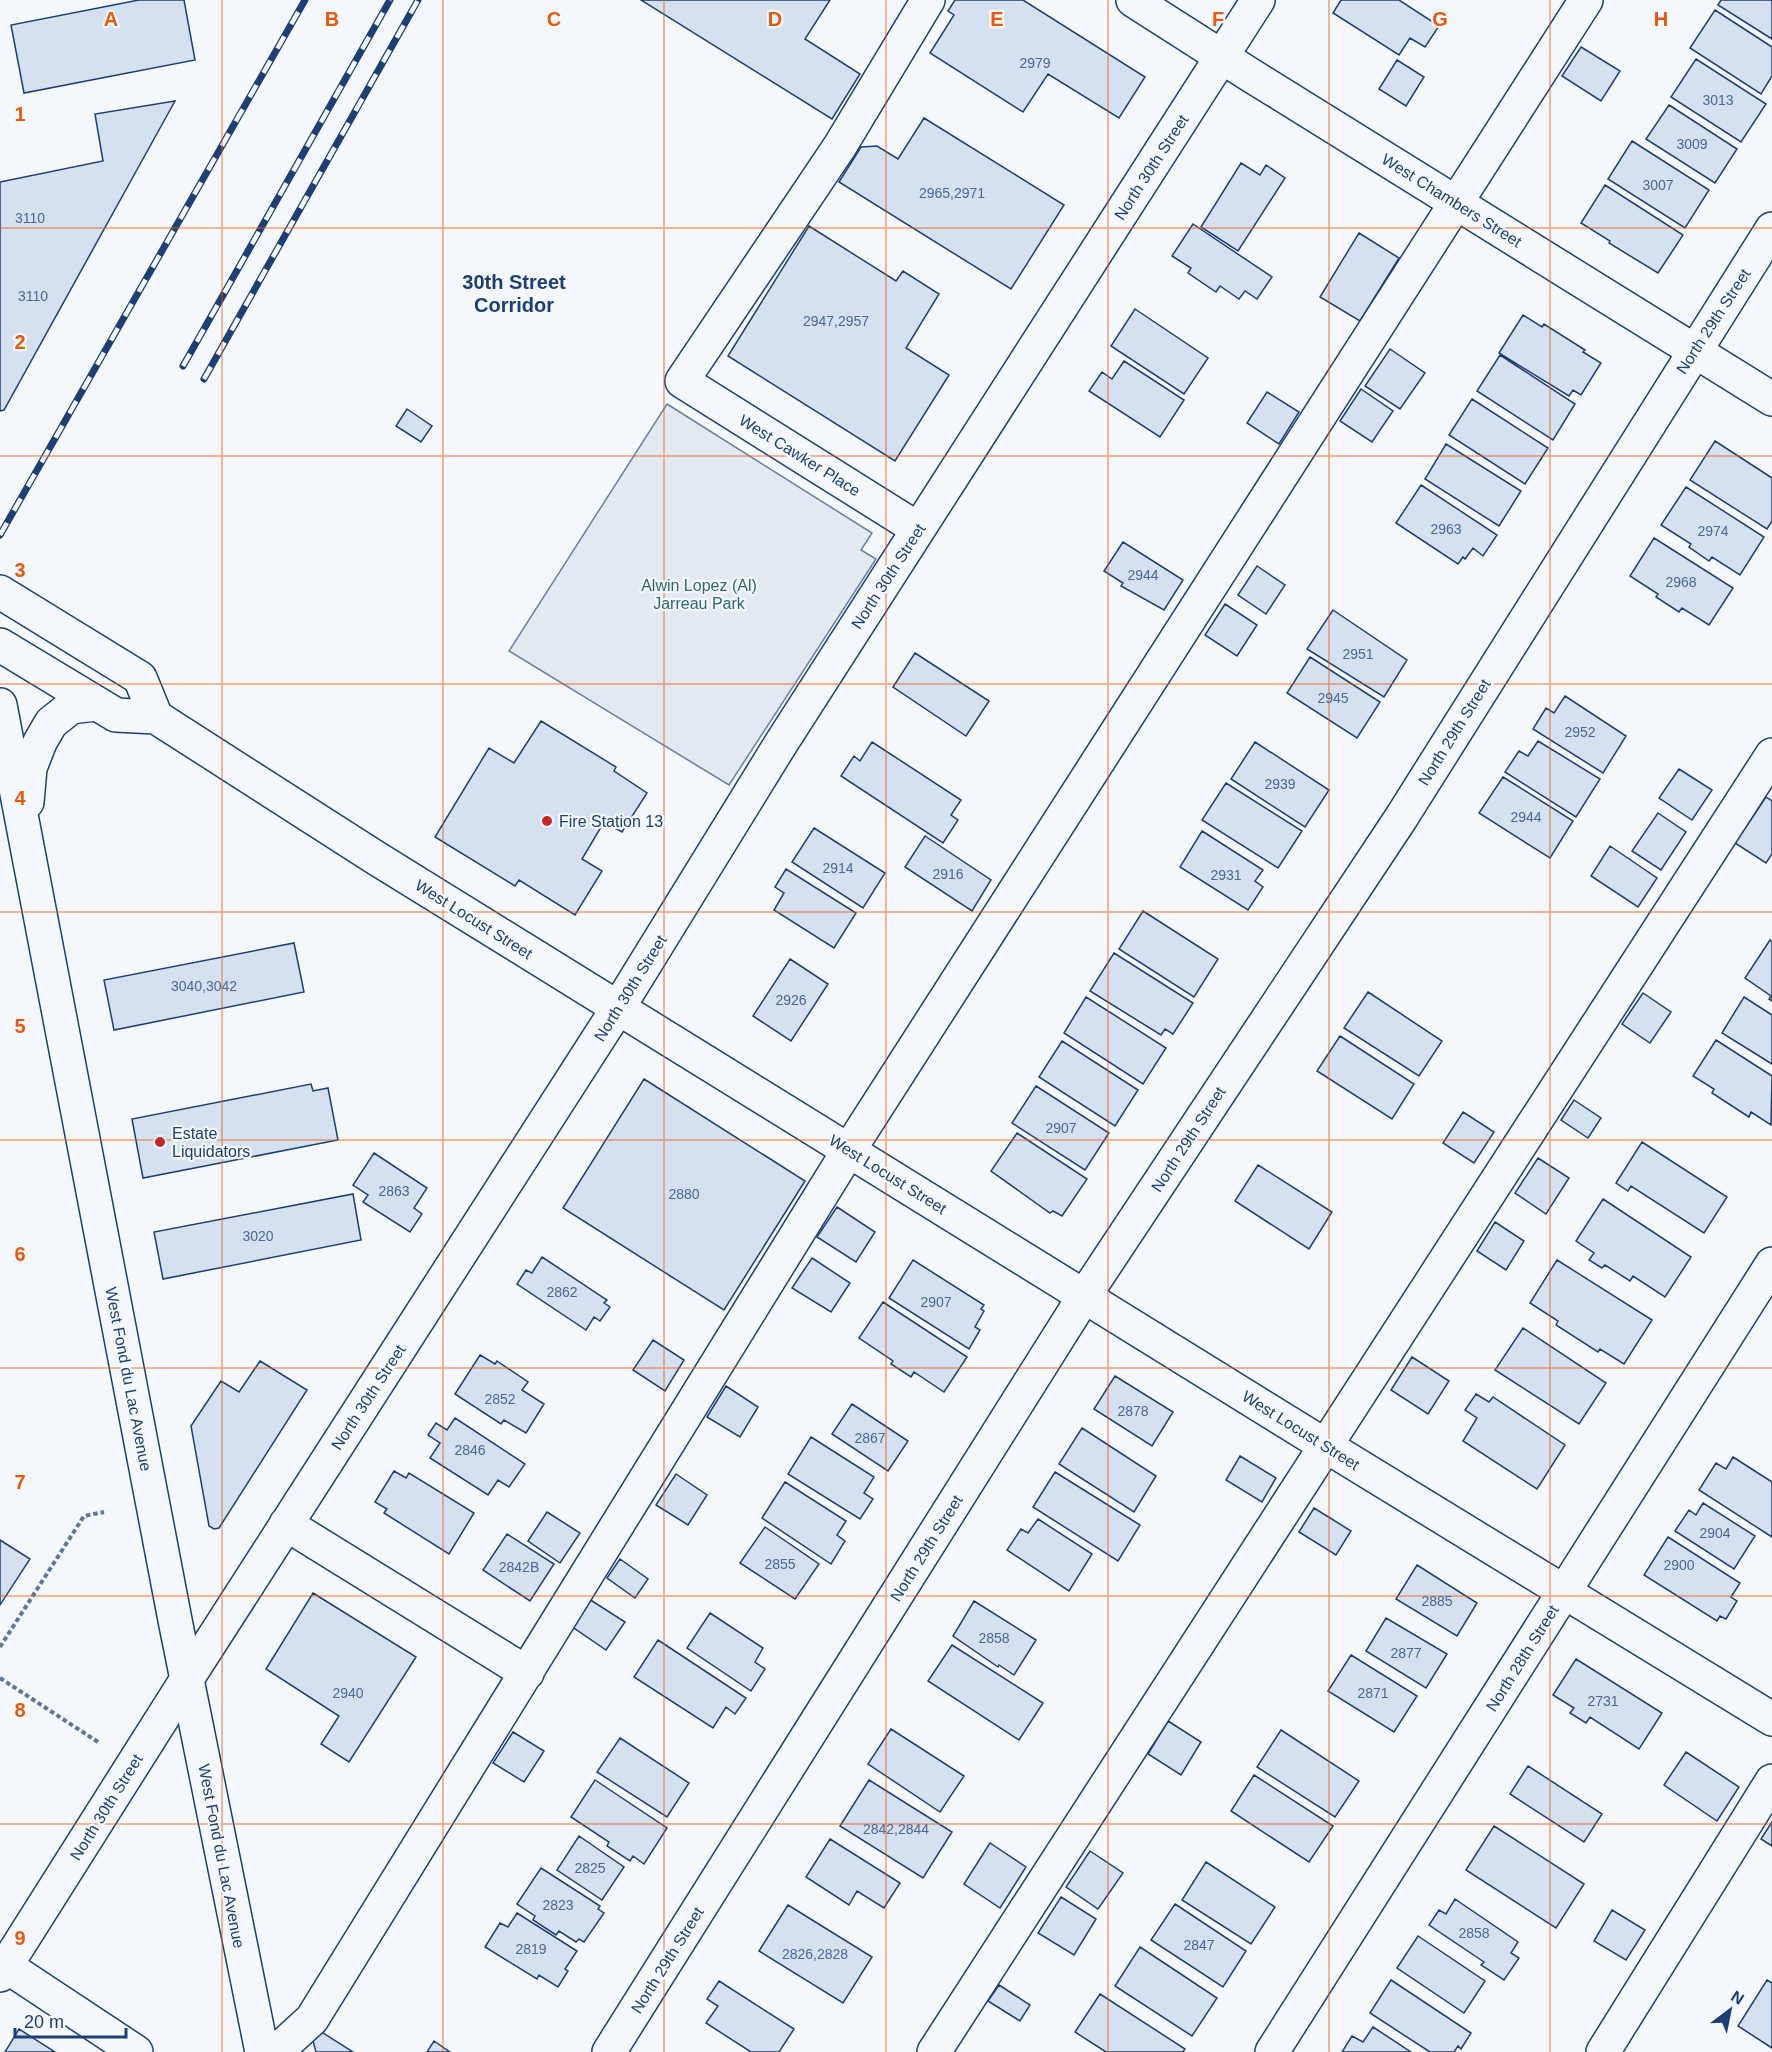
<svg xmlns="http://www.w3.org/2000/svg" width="1772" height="2052" font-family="Arial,sans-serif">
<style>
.green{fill:#e3e9f0;stroke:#687fa3;stroke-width:1.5}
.building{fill:#d5e0f0;stroke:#1d3f73;stroke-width:1.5}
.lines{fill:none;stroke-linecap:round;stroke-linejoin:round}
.minor-casing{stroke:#1d3f73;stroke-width:36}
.major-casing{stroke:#1d3f73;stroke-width:36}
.path{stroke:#5e769c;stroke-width:4;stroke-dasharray:4.5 3;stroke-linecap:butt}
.minor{stroke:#f4f7fb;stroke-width:33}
.major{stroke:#f4f7fb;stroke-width:33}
.rail-casing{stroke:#1d3f73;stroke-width:7}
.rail{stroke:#f4f7fb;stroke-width:4.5;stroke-dasharray:14;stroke-linecap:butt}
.grid{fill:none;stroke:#e8590c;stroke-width:1.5;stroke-opacity:0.55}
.poi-dot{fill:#c62828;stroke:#f4f7fb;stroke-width:2}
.labels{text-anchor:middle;stroke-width:4.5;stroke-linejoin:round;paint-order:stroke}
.number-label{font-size:14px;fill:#4b6792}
.street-label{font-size:16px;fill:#1d3f73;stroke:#f4f7fb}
.park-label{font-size:16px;fill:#2c6c60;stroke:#f4f7fb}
.poi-label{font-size:16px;fill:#1d3f73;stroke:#f4f7fb;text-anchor:start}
.quarter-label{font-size:20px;font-weight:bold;fill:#1d3f73;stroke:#f4f7fb}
.grid-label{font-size:20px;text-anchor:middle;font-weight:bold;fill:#e8590c;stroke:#f4f7fb;stroke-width:4.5;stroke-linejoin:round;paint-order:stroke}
</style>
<rect width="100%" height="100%" fill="#f4f7fb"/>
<path class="green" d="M667 404 872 533 861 550 876 559 729 785 509 651Z"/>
<path class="building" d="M139 0H184L195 60 24 93 11 25Z
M641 0H830L805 39 860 74 832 119Z
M955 0H1023L1145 77 1119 118 1048 74 1023 112 930 53 954 15 948 11Z
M1341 0H1399L1439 26 1425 47 1410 38 1399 55 1333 13Z
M1721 0H1772V39L1718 5Z
M1715 10 1772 47V76L1761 94 1690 48Z
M1581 47 1620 71 1601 101 1562 76Z
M1696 59 1766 104 1741 142 1671 97Z
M1397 60 1424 77 1406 106 1379 89Z
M175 101 4 410 0 411V182L103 161 95 114Z
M1669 105 1737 149 1715 183 1646 139Z
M924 118 1064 205 1011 289 839 182 861 147 877 146 898 159Z
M1632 141 1709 190 1685 228 1608 179Z
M1241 163 1260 175 1266 165 1285 178 1238 251 1201 227Z
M1605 185 1683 235 1658 273 1609 243 1610 241 1581 223Z
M1193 224 1272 277 1257 299 1245 291 1239 299 1220 286 1216 292 1188 273 1191 268 1172 256Z
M809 226 896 281 903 271 939 294 906 348 949 375 895 461 728 356Z
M1359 233 1399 258 1360 321 1320 297Z
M1135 309 1208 358 1184 394 1111 346Z
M1523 315 1542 327 1544 324 1585 350 1583 352 1601 363 1581 395 1573 390 1569 396 1499 353Z
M1390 349 1425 373 1400 409 1365 386Z
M1500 355 1575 404 1553 440 1477 391Z
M1124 361 1184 400 1160 437 1089 391 1102 372 1112 379Z
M1361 389 1393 411 1372 442 1340 421Z
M1267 392 1299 412 1279 444 1247 423Z
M1472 399 1548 448 1525 484 1449 435Z
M407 409 432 426 421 442 396 426Z
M1715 441 1772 478V521L1767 529 1690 480Z
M1446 444 1521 491 1499 526 1425 479Z
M1421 485 1497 535 1483 556 1473 548 1465 559 1463 557 1458 564 1396 523Z
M1686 487 1764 537 1740 575 1712 557 1709 561 1689 547 1691 544 1661 525Z
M1654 538 1733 588 1709 625 1682 608 1679 612 1656 597 1658 594 1630 576Z
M1123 542 1183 580 1164 610 1121 586 1123 583 1104 571Z
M1257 566 1285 585 1266 614 1238 595Z
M1225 604 1257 625 1237 656 1205 635Z
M1333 610 1407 660 1384 697 1307 649Z
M915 653 989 701 966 736 893 687Z
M1310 657 1380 702 1357 738 1287 693Z
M1565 696 1626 736 1603 773 1533 729 1546 708 1554 713Z
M541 721 616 767 614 771 647 793 622 832 604 822 582 859 602 871 575 915 519 880 515 886 435 837 489 748 514 763Z
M1538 741 1600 779 1576 817 1505 772 1519 751 1528 756Z
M872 742 961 800 951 815 958 820 943 843 841 776 854 756 860 761Z
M1255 742 1329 790 1305 827 1231 779Z
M1679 769 1712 790 1692 820 1659 798Z
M1503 777 1573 821 1550 858 1479 813Z
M1226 783 1302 831 1278 868 1202 820Z
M1766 797 1772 801V854L1766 863 1735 843Z
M1658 813 1686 832 1661 870 1632 851Z
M814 828 885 873 863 908 792 862Z
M1202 831 1263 870 1255 881 1263 887 1248 910 1180 867Z
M925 836 991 880 972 911 905 867Z
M1610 846 1657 878 1638 907 1591 876Z
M786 869 856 913 834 948 774 910 784 893 775 887Z
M1143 911 1218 959 1194 997 1119 949Z
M1770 940 1772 942V1001L1769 999 1771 996 1745 978Z
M294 943 304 992 114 1030 104 980Z
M1114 953 1193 1003 1173 1034 1165 1029 1161 1035 1090 991Z
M790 959 828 984 791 1041 753 1016Z
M1368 992 1442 1041 1419 1076 1344 1028Z
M1643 993 1671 1012 1650 1043 1622 1024Z
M1086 997 1166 1048 1143 1084 1064 1033Z
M1744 997 1772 1015V1064L1722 1033Z
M1340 1036 1414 1084 1392 1119 1317 1071Z
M1716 1040 1772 1076 1771 1125 1751 1112 1749 1117 1712 1093 1714 1089 1693 1076Z
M1062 1041 1138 1090 1115 1126 1039 1077Z
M644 1079 805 1181 724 1310 563 1208Z
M311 1084 313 1091 328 1088 338 1140 143 1178 132 1119Z
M1036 1086 1109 1133 1085 1170 1012 1123Z
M1574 1100 1601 1118 1588 1138 1561 1120Z
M1463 1112 1494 1132 1474 1163 1443 1143Z
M1017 1133 1087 1179 1062 1216 1053 1211 1050 1213 991 1171Z
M1642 1142 1727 1197 1704 1233 1631 1186 1628 1191 1616 1183Z
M374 1153 427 1188 414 1208 422 1214 410 1232 363 1202 368 1195 353 1185Z
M1538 1158 1569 1178 1546 1214 1515 1193Z
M1258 1165 1332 1212 1309 1249 1235 1201Z
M353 1194 361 1240 163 1279 154 1232Z
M1603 1199 1691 1257 1665 1297 1633 1276 1630 1281 1605 1265 1602 1268 1589 1260 1594 1253 1576 1241Z
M837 1207 875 1232 856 1262 817 1237Z
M1495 1222 1524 1241 1506 1270 1477 1251Z
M542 1257 607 1300 604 1303 610 1307 600 1321 594 1317 586 1330 517 1284 526 1270 532 1273Z
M812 1258 850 1283 831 1312 792 1288Z
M913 1260 984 1305 981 1309 984 1311 975 1327 980 1330 969 1349 889 1298Z
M1557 1260 1652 1320 1624 1364 1600 1349 1598 1352 1556 1325 1558 1321 1530 1303Z
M883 1302 967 1357 944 1392 914 1372 911 1377 891 1364 893 1361 859 1338Z
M1523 1328 1606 1383 1579 1424 1495 1370Z
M653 1340 684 1360 665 1391 633 1370Z
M480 1355 495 1364 497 1361 528 1382 522 1390 544 1404 526 1433 504 1420 501 1424 455 1394Z
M1412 1357 1449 1381 1428 1414 1391 1390Z
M260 1361 307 1390 219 1528 214 1529 209 1526 191 1426 221 1381 239 1392Z
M1115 1376 1173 1412 1152 1446 1094 1409Z
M726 1386 758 1407 740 1437 707 1417Z
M1476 1394 1489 1402 1493 1397 1565 1445 1537 1489 1463 1441 1477 1418 1465 1410Z
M852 1404 908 1441 888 1471 832 1434Z
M455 1418 525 1464 509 1487 498 1480 488 1495 430 1458 440 1443 428 1435 436 1423 447 1430Z
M1082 1428 1156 1476 1134 1512 1059 1464Z
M811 1437 874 1477 864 1493 873 1499 860 1519 788 1474Z
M1240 1456 1276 1478 1262 1502 1226 1480Z
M1733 1457 1772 1482V1537L1699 1490 1716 1463 1726 1469Z
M394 1471 406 1478 409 1473 474 1513 449 1554 384 1513 387 1509 375 1502Z
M1055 1472 1140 1525 1118 1561 1033 1507Z
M676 1474 707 1495 688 1525 656 1505Z
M785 1482 846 1521 837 1535 845 1541 831 1564 762 1518Z
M1703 1503 1755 1536 1734 1569 1675 1531 1689 1510 1696 1515Z
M1314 1508 1351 1531 1336 1555 1299 1532Z
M547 1512 580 1533 560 1563 528 1541Z
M1038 1519 1092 1554 1069 1591 1007 1550 1021 1529 1028 1533Z
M765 1527 819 1564 795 1599 740 1563Z
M507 1534 554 1564 530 1601 483 1570Z
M1668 1537 1740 1583 1731 1597 1737 1601 1726 1619 1720 1616 1717 1621 1644 1575Z
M0 1540 30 1559 0 1605Z
M620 1559 648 1579 635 1598 607 1578Z
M1417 1565 1477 1603 1457 1636 1396 1599Z
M313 1593 416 1657 349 1762 321 1744 339 1716 266 1669Z
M589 1599 625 1622 606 1650 571 1626Z
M974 1601 1036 1640 1014 1675 999 1665 998 1667 953 1636Z
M710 1613 763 1648 755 1662 765 1669 751 1691 687 1648Z
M1386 1618 1447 1654 1426 1688 1366 1651Z
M658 1640 746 1698 735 1714 726 1707 713 1728 634 1677Z
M952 1645 1043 1703 1019 1740 928 1681Z
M1351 1655 1417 1696 1394 1732 1328 1691Z
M1576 1659 1662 1713 1639 1749 1590 1717 1586 1723 1570 1713 1574 1708 1553 1695Z
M1168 1721 1201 1742 1181 1775 1148 1754Z
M891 1729 964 1776 940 1812 868 1764Z
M1281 1730 1359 1781 1335 1817 1257 1767Z
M513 1732 544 1751 524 1782 493 1763Z
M620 1738 689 1783 667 1817 597 1772Z
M1686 1752 1739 1787 1717 1821 1664 1785Z
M1528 1766 1602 1814 1584 1842 1510 1794Z
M1254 1775 1333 1826 1309 1862 1231 1811Z
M595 1780 667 1828 644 1864 633 1856 630 1861 607 1846 609 1842 571 1817Z
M869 1780 952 1832 923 1878 840 1826Z
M1772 1822V1846L1761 1839Z
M1494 1826 1584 1884 1556 1928 1466 1870Z
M579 1836 624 1867 602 1900 557 1870Z
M830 1839 900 1883 884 1908 857 1891 849 1905 806 1877Z
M990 1843 1026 1867 1000 1908 964 1884Z
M1090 1851 1123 1873 1098 1909 1066 1887Z
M1206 1862 1275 1907 1251 1944 1182 1900Z
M541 1868 600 1906 598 1909 604 1913 584 1942 579 1939 576 1942 559 1931 556 1935 533 1920 535 1916 517 1904Z
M1061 1897 1096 1919 1074 1955 1038 1933Z
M1455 1899 1518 1942 1511 1953 1519 1958 1504 1980 1481 1965 1484 1962 1429 1925 1439 1910 1446 1914Z
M1175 1904 1246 1951 1223 1987 1151 1940Z
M788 1905 872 1957 843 2003 759 1951Z
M1612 1910 1645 1930 1626 1960 1594 1941Z
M517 1913 577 1951 565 1969 568 1971 558 1987 539 1975 537 1979 485 1947 500 1923 508 1927Z
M1418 1936 1485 1981 1464 2013 1397 1968Z
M1140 1947 1217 1998 1192 2036 1115 1986Z
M1391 1980 1471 2033 1461 2049 1458 2046 1454 2052H1430L1370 2013Z
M1767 1980 1772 1983V2048L1738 2026Z
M719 1981 794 2029 779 2052H751L706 2023 718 2006 707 1999Z
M999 1985 1030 2005 1020 2021 988 2001Z
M1100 1994 1185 2049 1183 2052H1106L1075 2032Z
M1373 2027 1411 2052H1342L1352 2036 1363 2042Z
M19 2029 55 2052H5Z
M320 2031 353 2052H316L313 2041Z
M434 2041 450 2052H427Z"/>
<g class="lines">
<g class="minor-casing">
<path id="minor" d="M1133 0 1252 76 1772 399
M918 529 682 381 840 146 928 0
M0 592 140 678 156 717
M0 645 116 715 156 717 376 858 1326 1446 1772 1719
M286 1524 527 1673
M0 1962 136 2052
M0 1975 187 1679 618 1008 780 745 1258 0
M276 2052 312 2019 849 1150 1586 0
M609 2052 1085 1295 1401 818 1772 229
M934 2052 1772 755
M1272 2052 1772 1264
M1603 2052 1772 1781"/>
</g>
<g class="major-casing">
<path id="major" d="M0 705 175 1620 262 2052
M27 802 30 768 40 742 51 723 71 707 96 704"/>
</g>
<path class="path" d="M0 1647 84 1516 104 1512
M0 1678 98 1742"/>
<use href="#minor" class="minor"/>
<use href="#major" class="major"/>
<g class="rail-casing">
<path id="rail" d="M183 366 390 0
M204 379 418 0
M0 535 305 0"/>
</g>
<use href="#rail" class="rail"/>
</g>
<path class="grid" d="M222 0V2052M443 0V2052M664 0V2052M886 0V2052M1108 0V2052M1329 0V2052M1550 0V2052M0 228H1772M0 456H1772M0 684H1772M0 912H1772M0 1140H1772M0 1368H1772M0 1596H1772M0 1824H1772"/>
<g class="poi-dot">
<circle cx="547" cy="821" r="6"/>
<circle cx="160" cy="1142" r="6"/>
</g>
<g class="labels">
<g class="number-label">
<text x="1035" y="68">2979</text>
<text x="1718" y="105">3013</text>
<text x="1692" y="149">3009</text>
<text x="1658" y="190">3007</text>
<text x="952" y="198">2965,2971</text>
<text x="30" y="223">3110</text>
<text x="33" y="301">3110</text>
<text x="836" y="326">2947,2957</text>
<text x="1446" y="534">2963</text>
<text x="1713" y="536">2974</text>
<text x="1143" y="580">2944</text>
<text x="1681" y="587">2968</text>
<text x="1358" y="659">2951</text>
<text x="1333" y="703">2945</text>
<text x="1580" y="737">2952</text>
<text x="1280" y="789">2939</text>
<text x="1526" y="822">2944</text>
<text x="838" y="873">2914</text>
<text x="948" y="879">2916</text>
<text x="1226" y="880">2931</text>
<text x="204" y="991">3040,3042</text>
<text x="791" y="1005">2926</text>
<text x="1061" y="1133">2907</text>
<text x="394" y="1196">2863</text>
<text x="684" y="1199">2880</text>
<text x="258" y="1241">3020</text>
<text x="562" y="1297">2862</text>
<text x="936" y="1307">2907</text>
<text x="500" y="1404">2852</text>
<text x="1133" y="1416">2878</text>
<text x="870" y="1443">2867</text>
<text x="470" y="1455">2846</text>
<text x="1715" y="1538">2904</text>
<text x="780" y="1569">2855</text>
<text x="1679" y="1570">2900</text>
<text x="519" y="1572">2842B</text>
<text x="1437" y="1606">2885</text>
<text x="994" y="1643">2858</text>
<text x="1406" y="1658">2877</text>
<text x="348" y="1698">2940</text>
<text x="1373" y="1698">2871</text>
<text x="1603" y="1706">2731</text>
<text x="896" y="1834">2842,2844</text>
<text x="590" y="1873">2825</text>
<text x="558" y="1910">2823</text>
<text x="1474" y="1938">2858</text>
<text x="1199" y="1950">2847</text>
<text x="531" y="1954">2819</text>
<text x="815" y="1959">2826,2828</text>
</g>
<g class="street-label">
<text transform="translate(1151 167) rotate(-57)" y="6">North 30th Street</text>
<text transform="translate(1452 200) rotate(32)" y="6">West Chambers Street</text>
<text transform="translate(1713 321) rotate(-57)" y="6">North 29th Street</text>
<text transform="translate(800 455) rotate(32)" y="6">West Cawker Place</text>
<text transform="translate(888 576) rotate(-57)" y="6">North 30th Street</text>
<text transform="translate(1454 732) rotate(-58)" y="6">North 29th Street</text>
<text transform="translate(474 919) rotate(32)" y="6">West Locust Street</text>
<text transform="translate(630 988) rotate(-58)" y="6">North 30th Street</text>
<text transform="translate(1188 1139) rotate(-57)" y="6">North 29th Street</text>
<text transform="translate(888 1174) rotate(32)" y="6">West Locust Street</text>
<text transform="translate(129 1379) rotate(79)" y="6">West Fond du Lac Avenue</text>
<text transform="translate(368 1397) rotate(-57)" y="6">North 30th Street</text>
<text transform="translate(1301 1430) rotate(32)" y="6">West Locust Street</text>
<text transform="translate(926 1548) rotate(-58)" y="6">North 29th Street</text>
<text transform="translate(1522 1658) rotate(-58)" y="6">North 28th Street</text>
<text transform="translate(106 1807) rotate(-58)" y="6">North 30th Street</text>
<text transform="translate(222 1856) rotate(79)" y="6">West Fond du Lac Avenue</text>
<text transform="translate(667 1960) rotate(-58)" y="6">North 29th Street</text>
</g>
<g class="park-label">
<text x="699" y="591">Alwin Lopez (Al)<tspan x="699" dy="18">Jarreau Park</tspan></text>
</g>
<g class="poi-label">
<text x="559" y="827">Fire Station 13</text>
<text x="172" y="1139">Estate<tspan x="172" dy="18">Liquidators</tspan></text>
</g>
<g class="quarter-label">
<text x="514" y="289">30th Street<tspan x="514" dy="23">Corridor</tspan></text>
</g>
</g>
<g class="grid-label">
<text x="111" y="26">A</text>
<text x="332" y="26">B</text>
<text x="554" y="26">C</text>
<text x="775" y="26">D</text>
<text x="997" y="26">E</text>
<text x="1218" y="26">F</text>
<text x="1440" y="26">G</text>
<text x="1661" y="26">H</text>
<text x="20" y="121">1</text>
<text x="20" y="349">2</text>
<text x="20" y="577">3</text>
<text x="20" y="805">4</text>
<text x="20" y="1033">5</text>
<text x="20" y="1261">6</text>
<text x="20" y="1489">7</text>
<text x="20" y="1717">8</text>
<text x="20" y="1945">9</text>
</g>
<g transform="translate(1730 2010) rotate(32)" stroke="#f4f7fb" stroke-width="4.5" paint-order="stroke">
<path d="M0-4.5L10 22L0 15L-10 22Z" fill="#1d3f73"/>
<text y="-9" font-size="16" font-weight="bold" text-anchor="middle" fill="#1d3f73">N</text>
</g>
<path d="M15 2028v9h111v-9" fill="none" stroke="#1d3f73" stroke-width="3"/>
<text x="24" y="2028" font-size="18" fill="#1d3f73" stroke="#f4f7fb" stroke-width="4.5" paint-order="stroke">20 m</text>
</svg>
